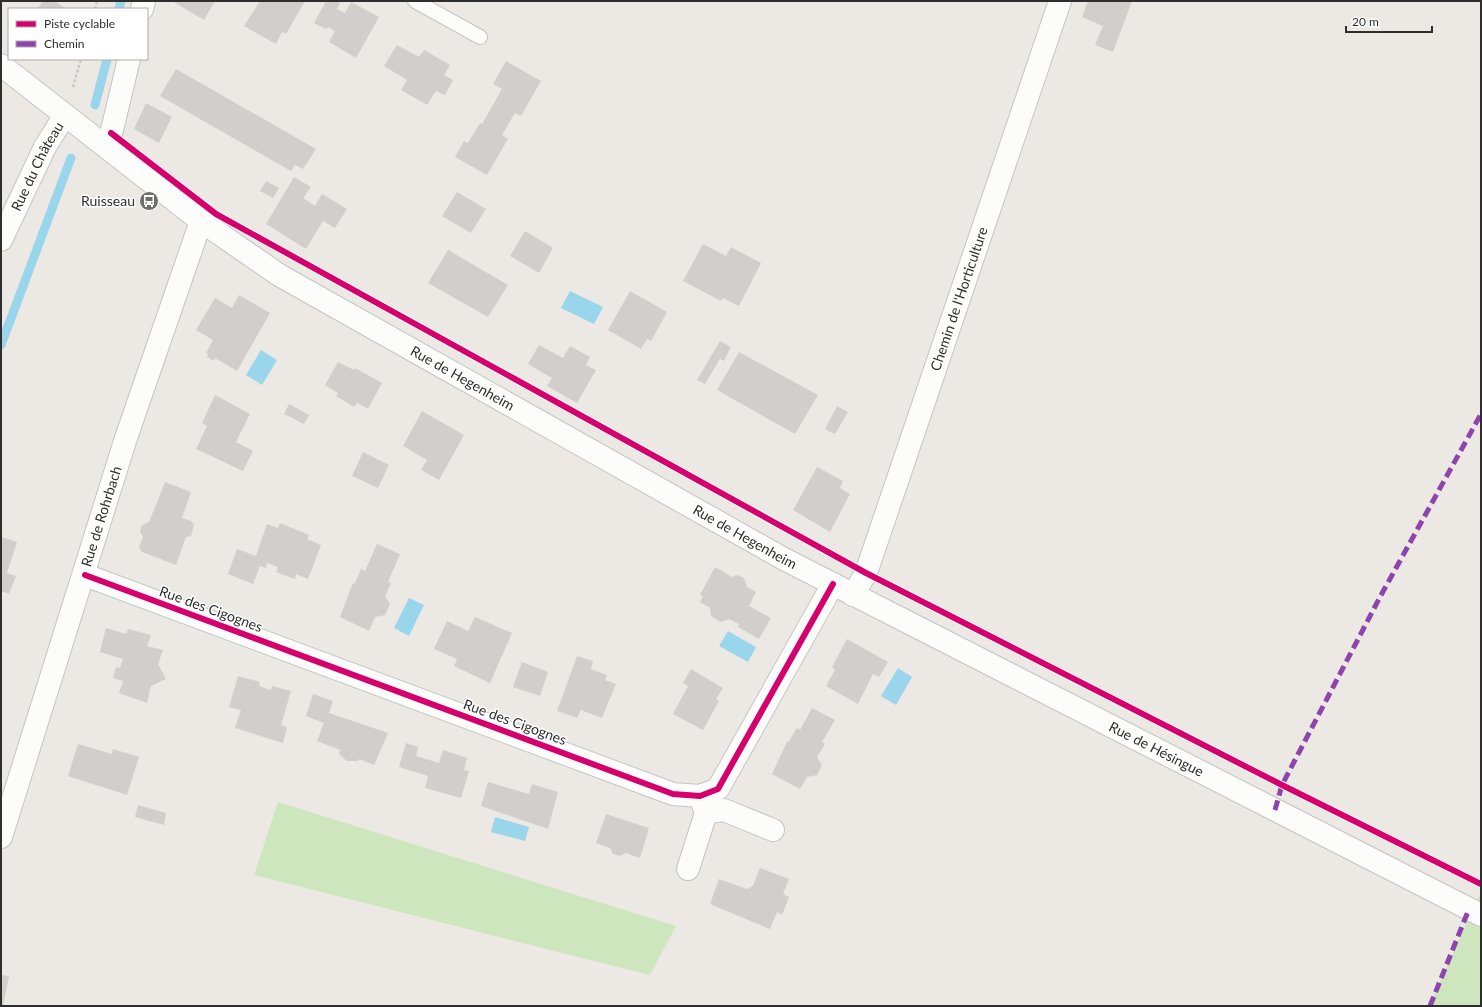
<svg xmlns="http://www.w3.org/2000/svg" width="1482" height="1007" font-family="Lato,sans-serif">
<style>
.green{fill:#cee6be}
.water{fill:#99d6ec}
.lines{fill:none;stroke-linecap:round;stroke-linejoin:round}
.stream{stroke:#99d6ec;stroke-width:9}
.building{fill:#d1cecb}
.lane-casing{stroke:#c5c4c5;stroke-width:16}
.street-casing{stroke:#c5c4c5;stroke-width:24}
.secondary-casing{stroke:#c5c4c5;stroke-width:24}
.path{stroke:#c9c9c8;stroke-width:2.5;stroke-dasharray:3 2;stroke-linecap:butt}
.lane{stroke:#fcfcfb;stroke-width:14}
.street{stroke:#fcfcfb;stroke-width:22}
.secondary{stroke:#fcfcfb;stroke-width:22}
.quiet{stroke:#8e44ad;stroke-width:5;stroke-dasharray:10 5;stroke-linecap:butt}
.cycleway-casing{stroke:#fff;stroke-width:8}
.cycleway{stroke:#d6006c;stroke-width:6}
.labels{text-anchor:middle;stroke-width:3;stroke-linejoin:round;paint-order:stroke}
.street-label{font-size:14px;fill:#2e2e2e;stroke:#fff}
.poi-label{font-size:14px;fill:#2e2e2e;stroke:#fff;text-anchor:end}
</style>
<rect width="100%" height="100%" fill="#ece8e4"/>
<path class="green" d="M278 802 676 926 650 975 254 875Z
M1481 892V1006H1429Z"/>
<path class="water" d="M570 291 603 307 594 324 561 308Z
M261 350 277 360 262 385 246 375Z
M409 598 424 605 409 636 394 628Z
M728 631 756 647 748 662 719 646Z
M898 668 912 677 896 705 881 696Z
M495 817 529 827 525 841 491 832Z"/>
<g class="lines">
<path class="stream" d="M119 9 121 1
M95 105 107 59
M1 345 71 158"/>
</g>
<path class="building" d="M43 1H55L66 9H37Z
M172 1H215L204 20Z
M260 1H305L286 34 282 32 276 44 244 26Z
M326 1H336L340 3 337 9 345 13 351 2 379 17 356 58 329 42 335 31 328 27 326 29 314 23Z
M1088 1H1132L1113 52 1095 45 1103 26 1082 17Z
M397 45 419 57 424 50 450 65 444 75 453 80 445 95 436 91 427 105 401 90 407 80 384 66Z
M506 61 541 81 521 116 515 113 502 135 508 139 487 175 455 157 464 141 468 143 480 123 482 124 502 89 493 84Z
M176 69 316 149 303 169 295 165 291 171 160 96Z
M146 103 172 117 159 143 134 129Z
M294 177 311 187 303 198 315 206 322 194 347 209 335 228 323 221 306 249 266 224Z
M266 181 279 188 273 198 260 191Z
M457 192 486 209 471 233 442 216Z
M525 231 553 248 539 273 510 256Z
M703 244 726 256 731 247 761 263 739 306 723 298 721 301 683 281Z
M448 250 508 285 488 317 428 283Z
M630 291 667 312 651 341 647 339 641 349 608 330Z
M239 295 270 313 237 371 215 358 214 361 207 357 208 354 206 353 213 340 196 330 215 298 232 308Z
M720 341 731 347 724 361 720 359 705 384 697 380Z
M539 345 563 358 570 346 590 357 586 365 596 370 577 403 547 386 552 378 528 364Z
M739 352 818 395 795 434 717 390Z
M338 362 354 370 355 368 382 383 368 409 357 403 354 407 336 396 338 393 325 385Z
M215 395 250 414 236 442 253 451 243 471 196 449 207 426 202 423Z
M289 404 309 415 304 424 284 414Z
M837 406 848 412 835 434 825 429Z
M422 411 464 435 439 480 421 470 427 460 403 446Z
M363 452 389 465 378 488 352 476Z
M817 467 843 481 840 488 850 494 830 532 793 510Z
M165 482 191 492 182 518 191 521 194 525 191 536 186 537 176 565 142 552 139 547 143 537 140 531 142 525 149 522Z
M280 523 309 535 307 539 321 545 308 579 296 574 295 579 276 572 278 567 267 563 266 568 260 566 253 584 228 574 237 549 256 556 267 524 278 528Z
M1 537 17 542 7 573 16 576 9 594 1 591Z
M377 544 400 554 388 582 391 583 385 596 390 604 385 615 375 617 369 631 340 617 352 585 355 583 361 569 365 571Z
M715 567 732 577 737 575 744 578 747 587 756 592 749 606 771 618 759 639 738 627 739 624 729 619 721 622 711 616 710 608 700 602 703 596 700 595Z
M475 617 512 633 490 683 454 666 457 659 434 649 447 621 468 631Z
M106 628 126 634 128 629 151 635 147 646 163 650 158 664 166 679 151 686 147 703 119 693 123 681 113 678 116 667 120 668 123 659 100 652Z
M847 639 888 662 879 677 873 674 858 704 826 686 835 670 832 667Z
M577 656 593 661 591 669 607 675 605 680 616 684 602 718 581 710 577 718 557 711Z
M522 662 548 672 540 696 513 687Z
M691 669 723 688 716 699 719 701 703 730 673 714 688 686 683 683Z
M238 676 260 682 259 686 271 690 272 686 291 691 281 725 287 727 283 743 235 728 241 710 229 707Z
M313 694 333 701 329 713 388 733 374 765 359 759 358 761H347L339 754 340 750 317 741 324 723 306 716Z
M812 708 835 720 822 742 825 744 817 757 822 765 817 775 807 777 800 789 772 774 787 742 789 741 797 728 800 730Z
M406 743 418 747 416 756 439 763 443 750 467 758 464 770 469 771 461 798 425 788 428 776 399 767Z
M78 744 112 754 113 749 139 757 127 795 68 776Z
M488 782 529 794 532 784 558 792 548 829 481 806Z
M138 805 166 813 164 825 135 817Z
M606 814 649 828 640 858 626 853 620 856 613 854 610 848 596 843Z
M760 868 789 879 783 894 789 897 782 915 777 912 770 929 710 904 719 879 747 889 753 886Z
M1 975 9 976 3 1006H1Z"/>
<g class="lines">
<g class="lane-casing">
<path id="lane" d="M415 1 480 37"/>
</g>
<g class="street-casing">
<g id="street">
<path d="M142 9 144 1"/>
<path d="M108 147 129 59"/>
<path id="s1" d="M1 240 45 147 65 115"/>
<path d="M85 575 673 794 700 796 718 789 833 584"/>
<path id="s2" d="M853 595 866 573 1060 1"/>
<path d="M706 813 724 810 773 830"/>
<path id="s3" d="M1 837 126 438 201 221"/>
<path d="M688 869 706 813 700 796"/>
</g>
</g>
<g class="secondary-casing">
<g id="secondary">
<path id="s4" d="M1 65 201 221 279 275 784 559 1481 915"/>
</g>
</g>
<path class="path" d="M95 9 97 1
M73 87 81 59"/>
<use href="#lane" class="lane"/>
<use href="#street" class="street"/>
<use href="#secondary" class="secondary"/>
<path class="quiet" d="M1275 810 1282 785 1380 597 1481 414
M1430 1006 1469 909"/>
<g class="cycleway-casing">
<path id="cycleway" d="M111 133 216 214 866 573 1282 785 1481 884
M85 575 673 794 700 796 718 789 833 584"/>
</g>
<use href="#cycleway" class="cycleway"/>
</g>
<defs>
<g id="bus-disc" transform="scale(1)"><circle r="9.5" fill="#706f6e" stroke="#fff"/><path d="M-5-6H5V4H4V6H2V4H-2V6H-4V4H-5ZM-3.5-4V0h7V-4ZM-3.5 1.2v1.5H-2V1.2ZM2 1.2v1.5H3.5V1.2Z" fill="#fff"/></g>
</defs>
<g fill-rule="evenodd">
<use href="#bus-disc" x="149" y="201"/>
</g>
<g class="labels">
<g class="street-label">
<text dy="5" stroke="none"><textPath href="#s1" startOffset="82">Rue du Château</textPath></text>
<text dy="5" stroke="none"><textPath href="#s2" startOffset="315">Chemin de l'Horticulture</textPath></text>
<text dy="5" stroke="none"><textPath href="#s4" startOffset="559">Rue de Hegenheim</textPath></text>
<text dy="5" stroke="none"><textPath href="#s3" startOffset="336">Rue de Rohrbach</textPath></text>
<text dy="5" stroke="none"><textPath href="#s4" startOffset="883">Rue de Hegenheim</textPath></text>
<text transform="translate(211 609) rotate(20)" y="5">Rue des Cigognes</text>
<text transform="translate(515 722) rotate(20)" y="5">Rue des Cigognes</text>
<text dy="5" stroke="none"><textPath href="#s4" startOffset="1346">Rue de Hésingue</textPath></text>
</g>
<g class="poi-label">
<text x="135" y="206">Ruisseau</text>
</g>
</g>
<rect width="1482" height="1007" fill="none" stroke="#2e2e2e" stroke-width="4"/>
<rect x="8" y="8" width="140" height="52" fill="#ffffff" stroke="#ababab"/>
<rect x="16" y="21" width="20" height="6" fill="#d6006c" stroke="#ababab"/>
<text x="44" y="28" font-size="12" fill="#2e2e2e">Piste cyclable</text>
<rect x="16" y="41" width="20" height="6" fill="#8e44ad" stroke="#ababab"/>
<text x="44" y="48" font-size="12" fill="#2e2e2e">Chemin</text>
<path d="M1346 26v6h86v-6" fill="none" stroke="#2e2e2e" stroke-width="2"/>
<text x="1352" y="26" font-size="12" fill="#2e2e2e" stroke="#ffffff" stroke-width="3" paint-order="stroke">20 m</text>
</svg>
